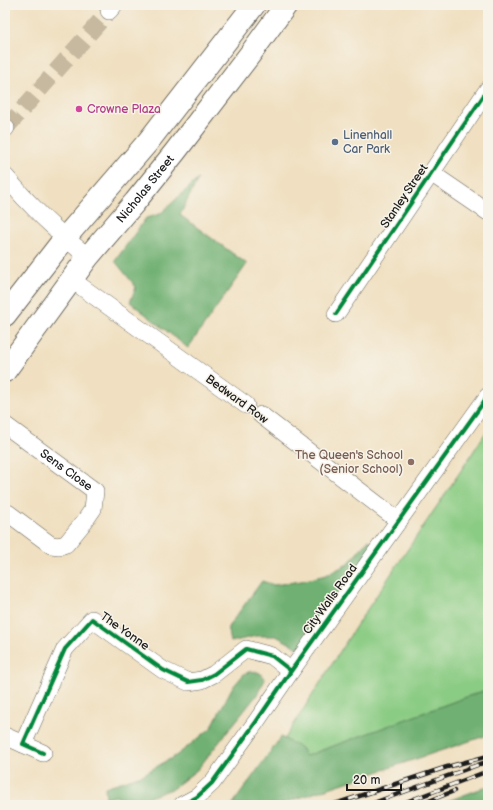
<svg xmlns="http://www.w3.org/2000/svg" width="493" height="810" font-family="'Balsamiq Sans',sans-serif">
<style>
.green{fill:#8bcc84;stroke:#547450}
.forest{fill:#70b072;stroke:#466647}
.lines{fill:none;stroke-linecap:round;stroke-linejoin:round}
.minor-tunnel{stroke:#c6b9a0;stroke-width:17;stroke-dasharray:17 8;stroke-linecap:butt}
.minor-casing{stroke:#666156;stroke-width:18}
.trunk-casing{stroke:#666156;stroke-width:24}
.minor{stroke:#fff;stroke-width:17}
.trunk{stroke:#fff;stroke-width:22}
.rail-casing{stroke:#1c1c1c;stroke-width:4.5}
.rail{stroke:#f7f3e8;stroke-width:3;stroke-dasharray:9;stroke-linecap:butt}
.cycleway-casing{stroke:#f7f3e8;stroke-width:6}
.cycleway{stroke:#00873e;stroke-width:4}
.hotel-dot{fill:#d1479c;stroke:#f7f3e8;stroke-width:1.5}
.service-dot{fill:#5c6f8a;stroke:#f7f3e8;stroke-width:1.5}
.education-dot{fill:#8d6e63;stroke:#f7f3e8;stroke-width:1.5}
.labels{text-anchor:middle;stroke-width:3;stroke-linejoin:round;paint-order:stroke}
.hotel-label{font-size:12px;fill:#b23c85;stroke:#f7f3e8;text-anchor:start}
.service-label{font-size:12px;fill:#4e5e75;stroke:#f7f3e8;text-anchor:start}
.street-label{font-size:12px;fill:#1c1c1c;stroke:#f7f3e8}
.education-label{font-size:12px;fill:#785e54;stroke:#f7f3e8;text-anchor:end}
</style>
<rect width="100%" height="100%" fill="#f7f3e8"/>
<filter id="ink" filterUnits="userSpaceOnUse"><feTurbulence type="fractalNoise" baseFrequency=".025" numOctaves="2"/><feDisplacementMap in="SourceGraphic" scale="8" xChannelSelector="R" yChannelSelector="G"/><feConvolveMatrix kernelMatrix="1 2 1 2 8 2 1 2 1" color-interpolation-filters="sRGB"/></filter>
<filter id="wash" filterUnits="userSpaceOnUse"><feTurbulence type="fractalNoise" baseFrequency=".012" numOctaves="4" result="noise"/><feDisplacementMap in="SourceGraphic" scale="16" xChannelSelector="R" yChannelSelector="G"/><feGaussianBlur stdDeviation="0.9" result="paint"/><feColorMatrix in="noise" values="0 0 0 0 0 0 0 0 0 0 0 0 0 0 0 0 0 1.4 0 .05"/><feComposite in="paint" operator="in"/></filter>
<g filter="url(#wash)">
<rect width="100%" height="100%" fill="#f0e0c1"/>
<path class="green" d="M488 429V719L246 800 358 623 460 472Z"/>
<path class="forest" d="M198 179 180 215 247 264 188 348 130 302 136 287 115 261 146 218 160 214Z
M368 540 377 545 302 650 276 636H256L231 642 228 627 262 581 274 585 301 581 326 575 348 564Z
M251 671 260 673 265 680 256 696 197 770 172 789 127 805H118V796L106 798 105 787 142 775 177 755 211 728 232 688 244 674Z
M488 689V735L278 805H232L281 737 301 748 306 756Z
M488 786V805H437Z"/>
</g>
<g filter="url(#ink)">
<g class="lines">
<path class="minor-tunnel" d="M6 128 109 11"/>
<g class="minor-casing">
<g id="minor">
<path d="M109 11 114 5"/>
<path d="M5 129 6 128"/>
<path d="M431 173 488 212"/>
<path d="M5 176C30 206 58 233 88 257"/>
<path d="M72 280 246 405"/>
<path d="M336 314 488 89"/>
<path d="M261 415 399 521"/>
<path id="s1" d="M5 425 95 491 93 509 84 522 66 544 59 546 51 545 8 513 5 517"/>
<path d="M5 736 23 744"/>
<path d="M43 753 23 744 65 649 92 619 163 670 188 682 202 680 214 674 246 649 272 656 291 671"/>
<path d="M182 805 197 797 212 783 256 722 291 671 488 396"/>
</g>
</g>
<g class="trunk-casing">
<g id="trunk">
<path d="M5 315 65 238 147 143 254 5"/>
<path id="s2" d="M5 371 88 257 135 202 175 152 251 53 286 5"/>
</g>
</g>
<use href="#minor" class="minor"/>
<use href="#trunk" class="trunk"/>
<g class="rail-casing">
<path id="rail" d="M332 805 447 767 488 756
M368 805 483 763
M398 805 488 771
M419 805 454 791"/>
</g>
<use href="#rail" class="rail"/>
<g class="cycleway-casing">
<path id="cycleway" d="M336 314 488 89
M43 753 23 744 65 649 92 619 163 670 188 682 202 680 214 674 246 649 272 656 291 671
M182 805 197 797 212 783 256 722 291 671 488 396"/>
</g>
<use href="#cycleway" class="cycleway"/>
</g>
</g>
<circle class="hotel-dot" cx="79" cy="109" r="4"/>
<circle class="service-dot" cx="335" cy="142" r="4"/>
<circle class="education-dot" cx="411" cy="462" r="4"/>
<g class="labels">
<g class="hotel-label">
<text x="87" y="113">Crowne Plaza</text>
</g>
<g class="service-label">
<text x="343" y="139">Linenhall<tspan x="343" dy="14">Car Park</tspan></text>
</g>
<g class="street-label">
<text dy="4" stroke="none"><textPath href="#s2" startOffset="230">Nicholas Street</textPath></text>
<text transform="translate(404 196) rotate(-56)" y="4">Stanley Street</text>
<text transform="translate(237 399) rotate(36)" y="4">Bedward Row</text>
<text dy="4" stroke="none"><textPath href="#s1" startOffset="76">Sens Close</textPath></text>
<text transform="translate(330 599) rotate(-54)" y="4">City Walls Road</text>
<text transform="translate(125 631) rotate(35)" y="4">The Yonne</text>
</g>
<g class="education-label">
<text x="403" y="459">The Queen's School<tspan x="403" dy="14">(Senior School)</tspan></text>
</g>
</g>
<rect width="493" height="810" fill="none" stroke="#f7f3e8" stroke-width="20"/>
<path d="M347 784v6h54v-6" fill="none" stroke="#1c1c1c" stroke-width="2"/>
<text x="353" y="784" font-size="12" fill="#1c1c1c" stroke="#f7f3e8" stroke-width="3" paint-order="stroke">20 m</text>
</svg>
